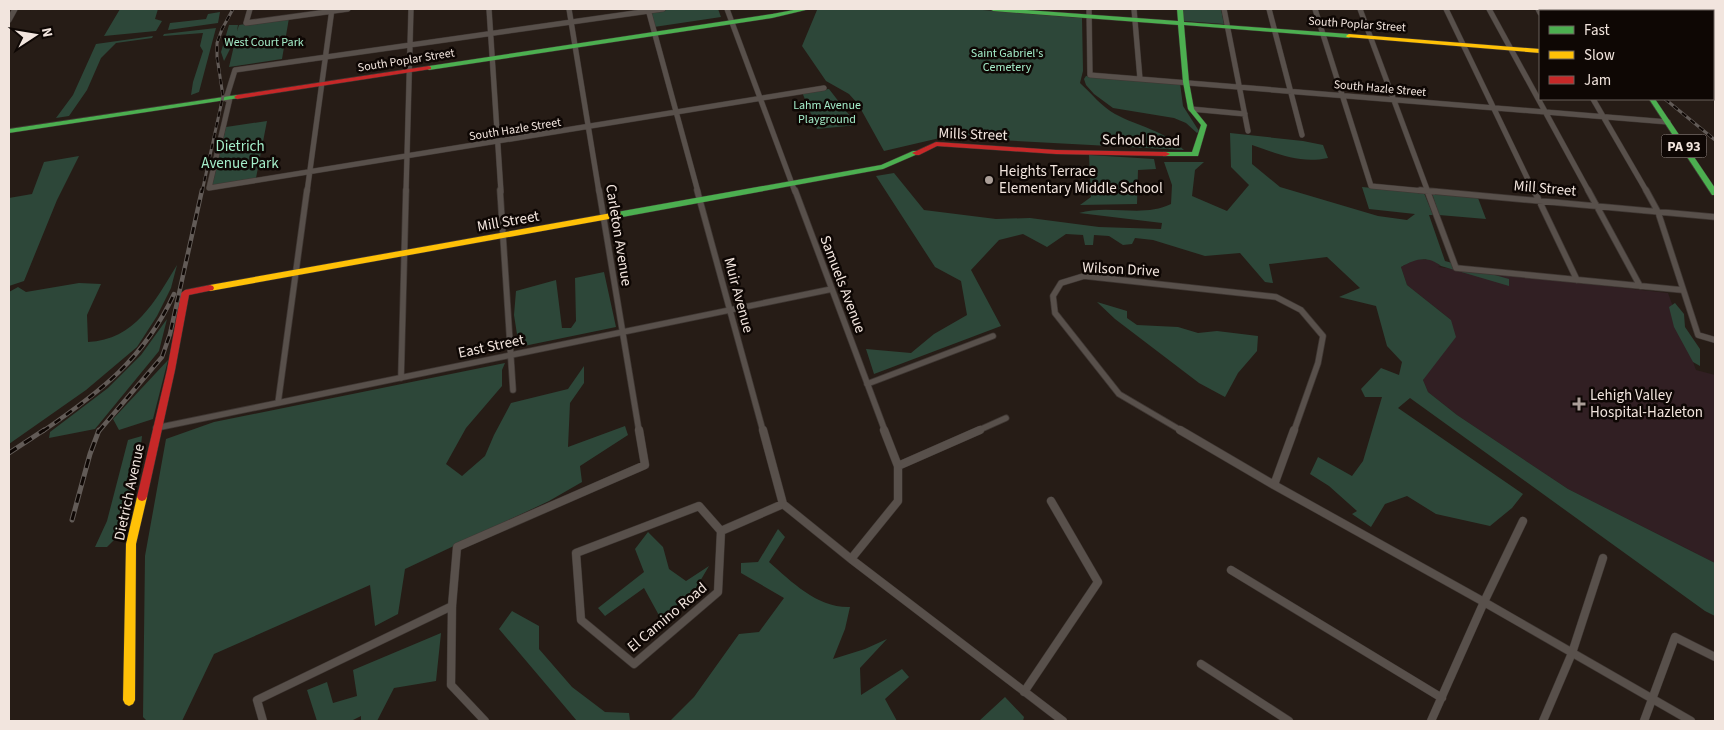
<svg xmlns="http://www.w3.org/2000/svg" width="1724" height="730" font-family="'Source Sans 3',sans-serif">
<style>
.medical{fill:#311f23}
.green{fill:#2d4739}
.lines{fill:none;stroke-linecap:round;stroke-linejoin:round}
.street-far2-casing{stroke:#3f3733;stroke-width:6}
.street-far1-casing{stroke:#3f3733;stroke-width:7}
.street-casing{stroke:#3f3733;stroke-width:9}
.fast-casing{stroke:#3f3733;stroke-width:1}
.slow-casing{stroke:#3f3733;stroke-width:1}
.jam-casing{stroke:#3f3733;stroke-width:1}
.street-far2{stroke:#58504b;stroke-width:5}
.street-far1{stroke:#58504b;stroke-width:5.5}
.street{stroke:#58504b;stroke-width:8}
.fast{fill:#4caf50;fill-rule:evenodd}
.slow{fill:#ffc107;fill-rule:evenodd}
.jam{fill:#c62828;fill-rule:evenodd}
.rail-far2-casing{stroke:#625b57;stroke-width:3}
.rail-far1-casing{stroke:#625b57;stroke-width:4.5}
.rail-casing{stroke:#625b57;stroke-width:5}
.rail-far2{stroke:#0e0704;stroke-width:2;stroke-dasharray:5.5;stroke-linecap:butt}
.rail-far1{stroke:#0e0704;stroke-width:2.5;stroke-dasharray:7;stroke-linecap:butt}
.rail{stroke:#0e0704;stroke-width:3;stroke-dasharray:9;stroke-linecap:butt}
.poi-dot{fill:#ab9f98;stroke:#0e0704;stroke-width:2}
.labels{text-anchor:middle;stroke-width:5;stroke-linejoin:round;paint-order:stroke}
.far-street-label{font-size:12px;fill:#f2e5de;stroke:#0e0704}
.far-park-label{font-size:12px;fill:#a4edc9;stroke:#0e0704}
.shield{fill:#0e0704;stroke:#aea29d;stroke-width:1}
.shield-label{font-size:14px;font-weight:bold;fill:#f2e5de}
.street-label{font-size:15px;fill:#f2e5de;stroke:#0e0704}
.park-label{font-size:15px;fill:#a4edc9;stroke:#0e0704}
.poi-label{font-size:15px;fill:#f2e5de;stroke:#0e0704;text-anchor:start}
</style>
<rect width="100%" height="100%" fill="#261c16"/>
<path class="medical" d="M1414 259 1433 260 1441 266 1438 267 1668 293 1696 370 1715 375V563L1568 489 1457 415 1428 392 1423 380 1451 320 1407 285 1401 267Z"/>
<path class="green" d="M120 9H158L155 19 162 21 156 31 104 36Z
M649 9H718L721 17 654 27Z
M824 9H970L1082 18 1083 71 1080 83C1091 93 1102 107 1115 114 1139 127 1164 130 1184 150L944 137 884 151 858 104 849 94 826 81 802 46 817 10Z
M1182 9H1221L1224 24 1184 21Z
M220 12 218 23 168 30 170 23 206 19 208 14Z
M289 18 282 59 229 67 236 37 224 61 221 52 229 25H238L237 31 239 25Z
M216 28 199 92 191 95 193 82 203 51 200 46 203 33 163 36 164 34Z
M153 36 152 38 116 43 101 58 87 90 69 116 56 118 73 95 96 44Z
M1086 76 1180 83 1183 106 1199 131 1197 133 1186 123 1174 118 1113 108 1094 94 1086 85 1084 79Z
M829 89 857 125 817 129 802 92Z
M267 121 256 178 212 186 226 127Z
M1230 133 1303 141 1323 145 1328 158C1300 164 1278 154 1252 145V164L1280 187 1378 216 1407 220 1415 214 1369 209 1362 187 1424 193 1433 215H1429L1445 261 1509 279V286L1441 266C1427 255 1415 259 1401 267L1407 285 1451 320 1456 337 1423 380 1428 392 1457 415 1568 489 1715 563V616L1705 611 1410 398 1398 408 1523 494 1512 508 1490 526 1436 514 1407 496 1385 504 1371 527 1352 514 1357 511 1329 486 1310 474 1318 457 1352 476 1363 461 1382 397H1365L1361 389 1381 368 1399 375 1402 362 1387 346 1376 306 1339 297 1360 288 1327 257 1269 264 1273 283 1265 282 1240 253 1205 256 1153 240 1135 238 1132 244 1123 245 1109 236 1094 235 1093 245H1085L1083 235 1066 234 1047 247 1023 234 999 240 971 270 1001 326 874 374 866 349 911 353 934 334 967 315 961 281 935 267 876 176 894 173 924 210 996 219 1030 218 1099 227 1161 229 1162 223 1079 213C1109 204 1143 218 1171 204L1172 185 1164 162H1204L1195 170 1192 196 1227 211 1249 185 1231 167Z
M1089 155 1154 159 1156 169 1138 170 1137 204 1080 205 1091 197Z
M79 156 57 200 24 281 9 286V198L32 194 44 162Z
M1432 193 1478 198 1486 219 1439 215Z
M177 265 171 288 157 316 137 347 86 390 9 444V292L18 287 26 292 79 283 101 284 87 315 88 342C135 340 155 301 177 265Z
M604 272 616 327 519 347 514 315 516 291 556 280 562 328H571L576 321 575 278Z
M1097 302 1127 311V318L1137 325 1178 327 1198 333 1217 331 1258 336 1257 351 1238 373 1225 397 1199 383 1115 319Z
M1675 303 1684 314 1685 327 1700 349V366L1693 362 1674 327 1669 307Z
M167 319 159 351 95 429 49 438 50 432 108 388 141 355Z
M168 360 153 419 119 430 113 419Z
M505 363 502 370V386L466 428 446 464 462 476 485 456 494 435 511 403 568 389 584 366V383L570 403 568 447 625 426 628 435 580 466 582 482 549 501 405 569 398 614 375 626 370 585 214 654 182 721H147L143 717 145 556 166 439 214 422Z
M142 436 137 484 123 531 107 547H95L107 521 128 440Z
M778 529 785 537 769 562C792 582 817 608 850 607L845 629 833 659 865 649 887 639 860 668 861 695 902 669 909 677 885 699 897 721H670L694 697 739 634 759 632 784 598 741 573V563L758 562Z
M648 532 663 547 669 569 686 581 709 566 696 588 661 619 644 588 605 616 598 608 644 572 635 549Z
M512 611 539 626V649L572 687 605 712 629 713 630 721H577L499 629Z
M441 633 436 681 394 688 377 721H361V716L351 721H317L307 690 327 682 333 703 357 696 353 670Z
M1005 697 1024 717 1023 721H979Z"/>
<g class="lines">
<g class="street-far2-casing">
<path id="street-far2" d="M250 9 246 23 348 9
M489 9 501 192
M569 9 599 192
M648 9 698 192
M727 9 795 192
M1089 9 1090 75 1668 122
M1134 9 1140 79
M1224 9 1248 131
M1269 9 1302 135
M1315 9 1371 186 1434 192
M1360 9 1428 192
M1446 9 1534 192
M1489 9 1589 192
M1538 9 1540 13
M1644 9 1646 11
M1687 9 1689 11
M1701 9 1715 10
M9 20 15 9
M1713 41 1715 44
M1713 63H1715
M230 98 209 188 824 88
M226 99 235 70 663 9
M1593 99 1647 192
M1191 109 1245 114
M307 192 332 9
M406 192 411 9"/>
</g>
<g class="street-far1-casing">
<path id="street-far1" d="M500 190 513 390
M599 190 639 431
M697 190 763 431
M795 190 885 431
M1420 190 1715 217
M1427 190 1456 268 1682 290
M1534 190 1577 280
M1588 190 1640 286
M1646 190 1658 212 1698 335 1715 340
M401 378 406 190
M867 384 993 336
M278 403 307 190
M156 428 832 289
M977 431 1006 418
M1182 431 1119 394 1055 313 1053 296 1061 283 1084 276 1276 297 1301 310 1323 336 1318 363 1294 431"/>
</g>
<g class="street-casing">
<path id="street" d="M763 430 783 504 851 559 1063 721
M1180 430 1274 485
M898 466 980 430
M1274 485 1484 602 1691 721
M1274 485 1294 430
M699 506 721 531 718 592 634 664 581 620 576 553Z
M721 531 783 504
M851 559 898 501V466L884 430
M1231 570 1442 698
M1201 664 1289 721
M1024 692 1098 582 1051 501
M263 721 257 700 452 606
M485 721 451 685 452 606 457 547 645 465 639 430
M1431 721 1484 602 1523 521
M1543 721 1572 653 1603 558
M1644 721 1675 637 1715 657"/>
</g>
<g class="fast-casing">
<path id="fast" d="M799 9H810L772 18 429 70 426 68 429 66 772 14Z
M990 9H1013L1178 21 1177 9H1183L1184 22 1349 34 1352 36 1349 38 1184 25 1189 82 1194 109 1207 125 1198 156H1163V152H1192L1201 125 1188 109 1183 82 1178 25 993 11Z
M1588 9H1594L1596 11H1590Z
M237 95 239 96V98L9 133V129Z
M1649 99H1655L1715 188V195H1712Z
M913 151H916L920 153 883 169 617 218 613 215 617 212 881 165Z"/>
</g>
<g class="slow-casing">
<path id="slow" d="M1349 34 1540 49V53L1347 37 1346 36Z
M617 212 620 213 621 215 620 217 210 291 206 288 210 285Z
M142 493 145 494 147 497 136 544 135 700 133 704 129 706 125 704 123 700 126 544 137 497 139 494Z"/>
</g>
<g class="jam-casing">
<path id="jam" d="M429 66 431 67V69L237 99 234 97 237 95Z
M936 142 1056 150 1166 152 1170 154 1166 156 1056 154 937 146 919 155H916L912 153Z
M210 285 213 286 214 288 213 290 189 295 175 370 147 497 145 500 142 501 139 500 137 497 167 370 181 293 185 290Z"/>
</g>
<use href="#street-far2" class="street-far2"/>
<use href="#street-far1" class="street-far1"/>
<use href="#street" class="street"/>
<use href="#fast" class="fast"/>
<use href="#slow" class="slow"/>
<use href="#jam" class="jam"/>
<g class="rail-far2-casing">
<path id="rail-far2" d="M1567 9 1569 11
M1665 99 1715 140
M202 192 223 96 217 57V43L222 29 233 9"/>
</g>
<g class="rail-far1-casing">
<path id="rail-far1" d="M43 431C100 392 144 359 174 294
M99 431 162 357 170 334 202 190"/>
</g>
<g class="rail-casing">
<path id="rail" d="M9 453 44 430
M72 520 90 454 99 430"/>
</g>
<use href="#rail-far2" class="rail-far2"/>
<use href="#rail-far1" class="rail-far1"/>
<use href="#rail" class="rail"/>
</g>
<g class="poi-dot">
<circle cx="989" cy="180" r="5"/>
<path d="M1576.5 396.5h5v5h5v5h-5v5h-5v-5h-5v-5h5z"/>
</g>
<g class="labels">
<g class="far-street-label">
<text transform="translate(1357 24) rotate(4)" y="4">South Poplar Street</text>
<text transform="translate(406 60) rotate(-9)" y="4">South Poplar Street</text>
<text transform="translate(1380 88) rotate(5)" y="4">South Hazle Street</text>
<text transform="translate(515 129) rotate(-9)" y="4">South Hazle Street</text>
</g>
<g class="far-park-label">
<text x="264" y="46">West Court Park</text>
<text x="1007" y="57">Saint Gabriel's<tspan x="1007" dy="14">Cemetery</tspan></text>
<text x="827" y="109">Lahm Avenue<tspan x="827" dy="14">Playground</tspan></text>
</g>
<rect class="shield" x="1661.5" y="134.5" width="45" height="23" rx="4"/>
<g class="shield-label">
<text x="1684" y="151">PA 93</text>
</g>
<g class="street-label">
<text transform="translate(973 134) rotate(2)" y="5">Mills Street</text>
<text transform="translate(1141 140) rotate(1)" y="5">School Road</text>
<text transform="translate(1545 188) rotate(5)" y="5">Mill Street</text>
<text transform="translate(508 221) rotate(-10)" y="5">Mill Street</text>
<text transform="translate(619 235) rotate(81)" y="5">Carleton Avenue</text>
<text transform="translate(1121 269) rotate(3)" y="5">Wilson Drive</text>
<text transform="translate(843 284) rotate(69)" y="5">Samuels Avenue</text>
<text transform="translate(739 295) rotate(75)" y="5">Muir Avenue</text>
<text transform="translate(491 346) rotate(-12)" y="5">East Street</text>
<text transform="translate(129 492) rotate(-78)" y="5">Dietrich Avenue</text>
<text transform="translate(667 617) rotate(-40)" y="5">El Camino Road</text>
</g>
<g class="park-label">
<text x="240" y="151">Dietrich<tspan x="240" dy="17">Avenue Park</tspan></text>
</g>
<g class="poi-label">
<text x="999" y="176">Heights Terrace<tspan x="999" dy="17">Elementary Middle School</tspan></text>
<text x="1590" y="400">Lehigh Valley<tspan x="1590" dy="17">Hospital-Hazleton</tspan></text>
</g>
</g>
<rect width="1724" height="730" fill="none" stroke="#f2e5de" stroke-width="20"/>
<rect x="1539" y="10" width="175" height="90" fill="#0e0704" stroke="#69605b"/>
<rect x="1549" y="26" width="25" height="8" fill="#4caf50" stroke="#69605b"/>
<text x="1584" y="35" font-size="15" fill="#f2e5de">Fast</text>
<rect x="1549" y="51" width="25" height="8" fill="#ffc107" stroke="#69605b"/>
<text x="1584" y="60" font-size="15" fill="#f2e5de">Slow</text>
<rect x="1549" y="76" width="25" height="8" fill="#c62828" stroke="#69605b"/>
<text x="1584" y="85" font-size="15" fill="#f2e5de">Jam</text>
<g transform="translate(35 35) rotate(78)" stroke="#0e0704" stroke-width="4" paint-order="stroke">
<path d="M0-4L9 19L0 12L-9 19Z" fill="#f2e5de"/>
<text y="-8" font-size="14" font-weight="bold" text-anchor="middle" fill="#f2e5de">N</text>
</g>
</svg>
